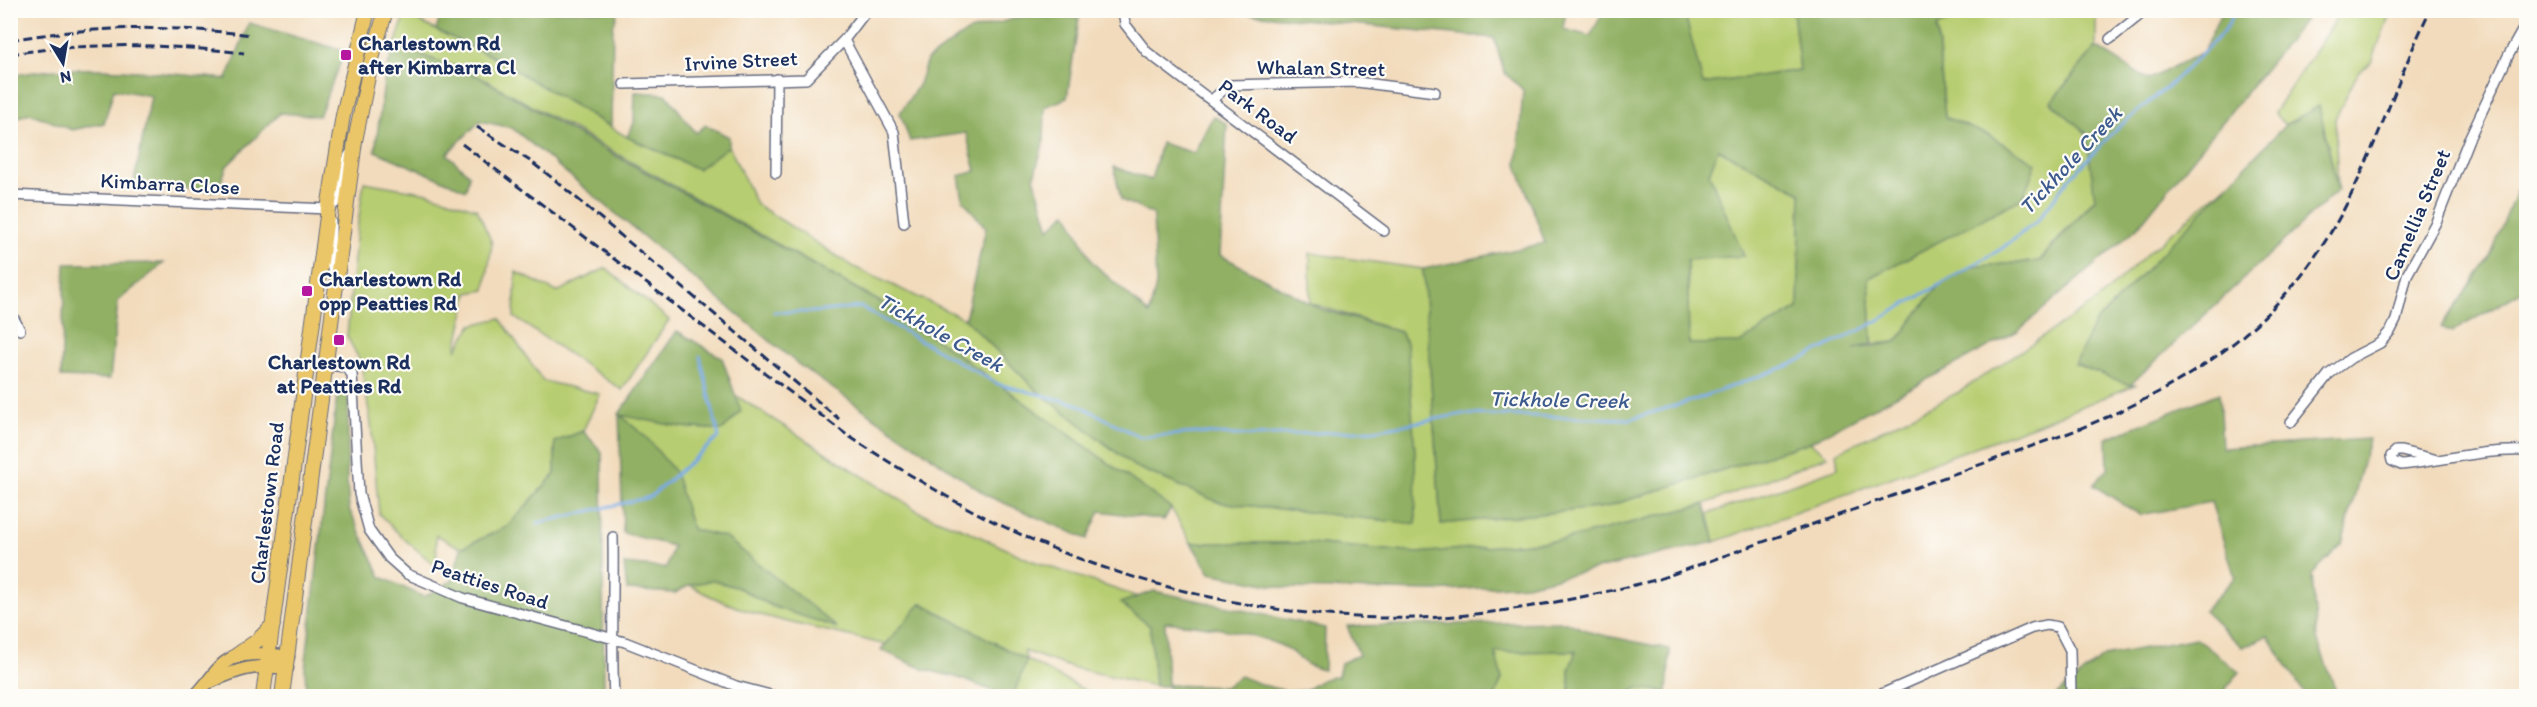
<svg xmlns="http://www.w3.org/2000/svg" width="2537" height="707" font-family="Itim,sans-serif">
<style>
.green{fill:#b7cd71;stroke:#697e68;stroke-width:1.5}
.forest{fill:#91b063;stroke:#567060;stroke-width:1.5;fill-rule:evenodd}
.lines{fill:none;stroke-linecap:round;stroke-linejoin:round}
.stream{stroke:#79aae4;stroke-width:3}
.minor-casing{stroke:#666b7f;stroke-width:12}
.major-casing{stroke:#666b7f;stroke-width:15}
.highway-casing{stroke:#666b7f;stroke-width:16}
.minor{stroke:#fff;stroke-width:9}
.major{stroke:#ebc669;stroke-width:12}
.highway{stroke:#ebc669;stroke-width:14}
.rail{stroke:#1b2f5e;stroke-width:3;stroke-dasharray:9 4.5;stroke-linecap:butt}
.poi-dot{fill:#b5179e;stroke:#fdfcf7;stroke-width:2}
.labels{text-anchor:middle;stroke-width:4.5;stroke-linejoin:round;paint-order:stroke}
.poi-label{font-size:21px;font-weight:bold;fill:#1b2f5e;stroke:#fdfcf7;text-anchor:start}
.street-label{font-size:21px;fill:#1b2f5e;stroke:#fdfcf7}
.water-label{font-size:22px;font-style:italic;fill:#3c5a8d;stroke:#fdfcf7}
</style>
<rect width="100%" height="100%" fill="#fdfcf7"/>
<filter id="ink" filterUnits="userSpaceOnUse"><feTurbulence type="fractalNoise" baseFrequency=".0167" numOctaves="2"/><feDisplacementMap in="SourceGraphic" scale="12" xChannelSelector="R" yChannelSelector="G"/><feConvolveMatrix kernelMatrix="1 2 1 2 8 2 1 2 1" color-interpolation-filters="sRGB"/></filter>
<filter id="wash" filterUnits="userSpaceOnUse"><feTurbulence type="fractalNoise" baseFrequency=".008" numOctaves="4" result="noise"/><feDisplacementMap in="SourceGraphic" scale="24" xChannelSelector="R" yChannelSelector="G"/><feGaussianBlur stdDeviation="1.35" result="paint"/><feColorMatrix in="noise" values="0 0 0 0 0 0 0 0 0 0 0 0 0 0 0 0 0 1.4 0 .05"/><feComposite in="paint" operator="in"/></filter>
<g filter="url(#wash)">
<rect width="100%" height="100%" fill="#f2dbbc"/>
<path class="green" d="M1684 11H1793L1800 70 1702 84Z
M1966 11H2096V47L2051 102 2086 133 2095 198 2039 261 1970 267 1939 285 1896 342 1872 344 1869 278 2022 198 1990 136 1945 118 1937 26Z
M2341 11H2391L2372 61 2358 73 2335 119 2338 190 2319 107 2285 125 2274 113Z
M405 15 491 56 627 137 697 169 729 146 756 204 854 267 965 319 1035 389 1134 466 1218 502 1416 524 1407 343 1400 332 1310 303V253L1423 269 1441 524 1606 507 1810 442 1828 456 1705 504 1563 540 1418 553 1309 543H1191L1171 508 900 313 480 77 395 45Z
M1718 149 1801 193 1798 308 1740 343 1689 344 1687 259 1743 256 1709 174Z
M2236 177 2094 324 2076 364 2131 385 2137 384 2038 424 1715 542 1708 514 1838 468 1836 453 1959 392 2099 299 2147 254Z
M364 182 428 193 477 209 492 243 485 290 468 293 456 350 472 325 500 318 543 381 600 394 583 431 555 442V474L507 527 461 548 436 535 437 567 402 537 379 514 371 424 361 363 347 336 356 237Z
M606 268 669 320 622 390 514 317 516 272 557 292Z
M735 395 921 513 968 531 1030 560 1138 597 1121 603 1150 626 1155 686 1070 667 1024 651 1027 660 1096 696H1013L1026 660 922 603 885 645C820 626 749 621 690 585L712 580 739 588 772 606 836 627 725 537 692 530 619 414 681 427 723 430 741 411Z
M1577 651 1569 670 1570 693 1580 696H1495L1502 679 1495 652Z
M1638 688 1667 692V696H1623Z"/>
<path class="forest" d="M1250 10 1566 11 1563 29 1590 36 1604 11H1684L1703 84 1800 70 1793 11H1966L1937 27 1945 117 1990 136 2036 163 2023 198 1869 278 1872 344 1854 349 1896 342 1939 285 1970 267 2040 261 2095 199 2086 133 2051 102 2096 47 2148 80 2203 52 2222 11H2312L2137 228 2018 331 1810 442 1606 507 1441 524 1423 269 1545 243 1517 165 1523 90 1504 72 1494 38 1250 14ZM1718 149 1801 193 1798 308 1740 343 1689 344 1687 260 1744 256 1709 174Z
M442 11H618L613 27 611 127 491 56 436 30Z
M1023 16 1079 18 1067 98 1045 107 1044 141 1034 177 1049 229 1067 212 1093 263 1149 314 1156 285 1153 214 1121 200 1114 167 1151 180 1161 143 1194 153 1213 116 1227 124 1220 255 1321 309 1400 332 1407 343 1415 450 1416 524 1218 502 1134 466 1035 389 965 319 986 228 963 200 959 176 976 171 966 133 910 141 900 113 919 84 927 60 967 32Z
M249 23 345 51 319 116 280 113 227 166 217 191 133 187 151 96 114 89 104 123 72 130 30 113 11 120V76C82 61 155 73 227 79Z
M395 45 480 77 568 129 900 313 1171 508 1164 520 1100 511 1087 539 988 496 799 365 512 128 480 121 447 154 469 175 466 190 375 151 385 75Z
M635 92 666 94 696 133 706 125 729 137V146L698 169 627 137 634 123Z
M2319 106 2338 190 2130 385 2075 364 2094 324 2285 125Z
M2526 167V289L2452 332 2441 327 2489 259Z
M164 263 118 301 110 379 61 377 65 264Z
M677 331 722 358 741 411 723 430 681 427 620 415 647 438 675 472 692 529 725 537 838 628 772 606 739 588 712 580 690 585 675 593 627 590 624 564 666 568 673 546 623 533 619 414Z
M343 384 349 387 347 482 349 509 381 577 424 597 452 581 461 548 507 527 555 474V442L583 431 602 452 604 696H302L306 690 305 669 338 387Z
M2219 393 2222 448 2369 439 2342 544 2312 574 2317 639 2338 696H2306L2268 636 2242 647 2204 611 2235 577 2211 502 2140 515 2093 485 2108 469 2107 438Z
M1705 504 1715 542 1526 585 1433 591 1285 588 1210 573 1191 543H1309L1418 553 1563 540Z
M1154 591 1325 628 1324 670C1300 666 1299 653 1280 645 1243 630 1205 626 1165 622L1168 685 1225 687 1240 676C1257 683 1286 695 1304 690 1320 685 1314 678 1338 677L1341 663 1359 655 1347 626 1566 622 1593 633 1670 649 1667 692 1638 688 1623 696H1580L1570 693 1569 670 1576 651 1495 652 1502 679 1495 696H1379L1336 692V696H1247L1232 694 1230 696H1183V692L1169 691 1168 686H1155L1150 626 1120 603Z
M921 603 1027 660 1013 696H1006L959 678 923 669 881 650Z
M2196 638 2239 672 2220 696H2055L2104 656Z"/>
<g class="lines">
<path class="stream" d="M774 312H813L861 307 998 384 1077 404 1140 437 1196 433 1256 436 1375 430 1463 414 1630 419 1691 401 1790 365 1872 324 2001 249 2037 221 2068 180 2116 129 2171 84 2225 30 2236 10
M538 523 650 497 719 437 700 356"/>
</g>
</g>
<g filter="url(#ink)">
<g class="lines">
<g class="minor-casing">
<path id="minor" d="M1123 10 1125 24 1147 52 1384 231
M2110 39 2146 10
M844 40 894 132 904 223
M624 84 806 79 844 40 867 10
M1213 99 1229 85 1357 82 1435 92
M776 173 777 79
M10 195 328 209
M328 209 338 201 343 169 349 155
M331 222V265L335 277
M10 311 20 330
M307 362 345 367 352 374 359 494 369 530 389 558 407 574 463 598 625 642 736 686 774 696
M2291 422 2329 374 2351 358 2380 343 2391 330 2396 320 2407 275 2436 222 2468 141 2508 56 2526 24
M2434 459 2401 451H2396L2391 456 2392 461 2401 465C2444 461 2482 449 2526 451
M613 537C614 590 611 643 614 696
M1877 696 2032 628 2047 625 2058 627 2070 650 2071 696"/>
</g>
<g class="major-casing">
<path id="major" d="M210 682C239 669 254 664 287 668
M195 696C205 687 211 676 220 667 236 649 267 654 288 657"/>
</g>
<g class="highway-casing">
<path id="highway" d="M234 657 258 640 273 625
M263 696 328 209 343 115 368 10
M282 696 355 141 371 62 386 10"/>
</g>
<use href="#minor" class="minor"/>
<use href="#major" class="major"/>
<use href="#highway" class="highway"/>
<path class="rail" d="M10 40C91 26 170 25 251 35
M10 54C91 42 163 44 244 53
M477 127 530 161 555 180 839 419
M462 144 847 435C904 472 962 508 1024 536 1157 596 1322 629 1467 615 1533 608 1596 595 1659 579L2066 434C2189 386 2282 327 2345 207 2378 143 2399 75 2430 10"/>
</g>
</g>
<g class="poi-dot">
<rect x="340" y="49" width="12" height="12" rx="3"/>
<rect x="301" y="285" width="12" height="12" rx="3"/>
<rect x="333" y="334" width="12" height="12" rx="3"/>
</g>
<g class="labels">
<g class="poi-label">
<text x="358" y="50">Charlestown Rd<tspan x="358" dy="24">after Kimbarra Cl</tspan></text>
<text x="319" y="286">Charlestown Rd<tspan x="319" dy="24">opp Peatties Rd</tspan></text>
<text x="339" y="369" text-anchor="middle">Charlestown Rd<tspan x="339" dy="24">at Peatties Rd</tspan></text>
</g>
<g class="street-label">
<text transform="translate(741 61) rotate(-3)" y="7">Irvine Street</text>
<text transform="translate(1321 68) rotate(1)" y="7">Whalan Street</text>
<text transform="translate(1258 111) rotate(37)" y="7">Park Road</text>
<text transform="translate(170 184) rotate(3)" y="7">Kimbarra Close</text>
<text transform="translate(2417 215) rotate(-67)" y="7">Camellia Street</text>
<text transform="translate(267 503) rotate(-83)" y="7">Charlestown Road</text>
<text transform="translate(490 584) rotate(18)" y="7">Peatties Road</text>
</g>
<g class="water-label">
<text transform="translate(2070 160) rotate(-47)" y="8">Tickhole Creek</text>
<text transform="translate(941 332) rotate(29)" y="8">Tickhole Creek</text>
<text transform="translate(1559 399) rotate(1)" y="8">Tickhole Creek</text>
</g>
</g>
<rect width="2537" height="707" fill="none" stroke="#fdfcf7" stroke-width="36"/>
<g transform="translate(63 63) rotate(169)" stroke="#fdfcf7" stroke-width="4.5" paint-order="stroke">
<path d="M0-4.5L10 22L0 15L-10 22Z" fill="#1b2f5e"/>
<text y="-9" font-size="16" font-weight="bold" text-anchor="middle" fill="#1b2f5e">N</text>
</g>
</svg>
